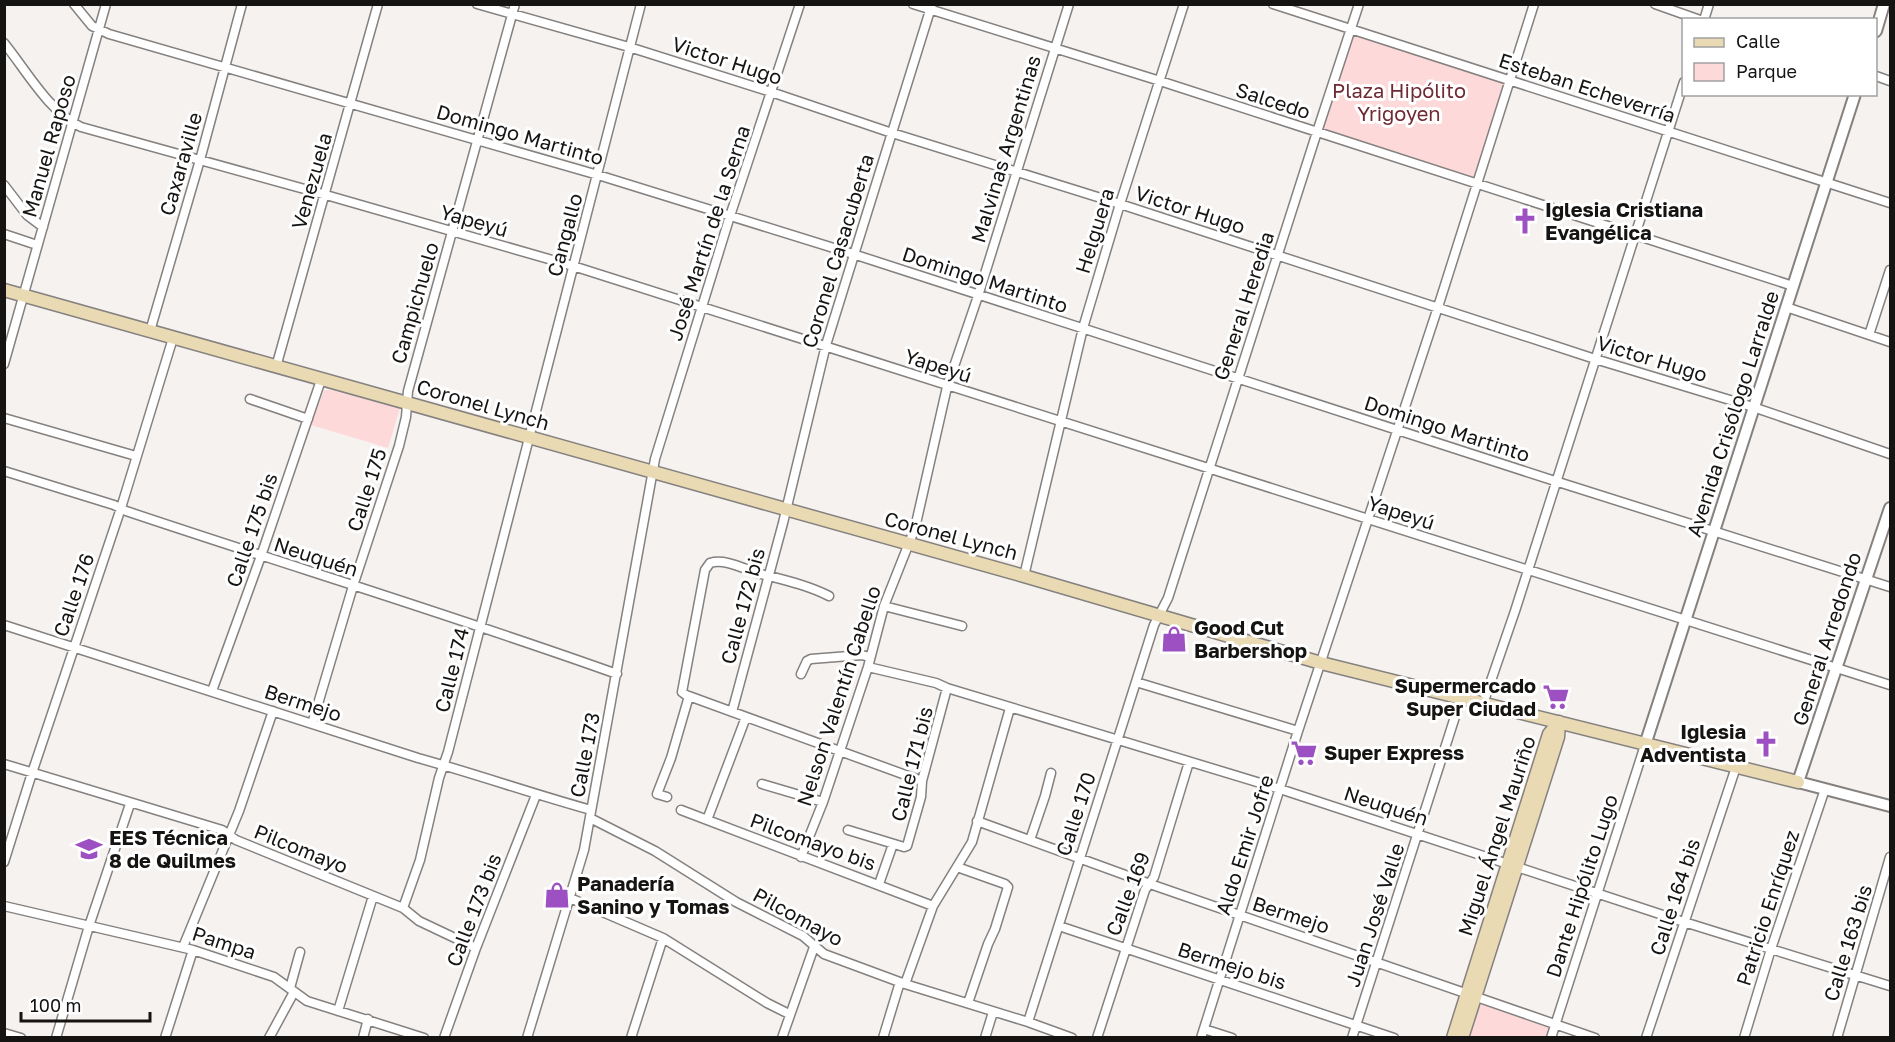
<svg xmlns="http://www.w3.org/2000/svg" width="1895" height="1042" font-family="'Golos Text',sans-serif">
<style>
.green{fill:#fdd9da}
.lines{fill:none;stroke-linecap:round;stroke-linejoin:round}
.minor-casing{stroke:#84817f;stroke-width:11}
.tertiary-casing{stroke:#84817f;stroke-width:14}
.secondary-casing{stroke:#84817f;stroke-width:15}
.minor{stroke:#fff;stroke-width:8}
.tertiary{stroke:#fff;stroke-width:10}
.secondary{stroke:#e9dab4;stroke-width:12}
.labels{text-anchor:middle;stroke-width:6;stroke-linejoin:round;paint-order:stroke}
.street-label{font-size:20px;fill:#151413;stroke:#fff}
.park-label{font-size:20px;fill:#6f2a32;stroke:#fff}
.poi-label{font-size:20px;font-weight:bold;fill:#151413;stroke:#fff;text-anchor:start}
</style>
<rect width="100%" height="100%" fill="#f6f2f0"/>
<path class="green" d="M1351 30 1509 81 1476 184 1317 132Z
M324 390H331L400 408 388 448 311 425Z
M1483 1004 1550 1026 1547 1037 1467 1038 1477 1007Z"/>
<g class="lines">
<g class="minor-casing">
<path id="minor" d="M74 4 92 26 109 34 598 175 853 254 1555 481 1890 587
M477 4 629 47 771 92 892 133 1120 204 1595 359 1753 407 1890 454
M913 4 1160 81 1793 286
M1273 4 1890 203
M1655 4 1700 20
M1704 20 1709 4
M4 43C26 70 49 112 81 127L326 195 573 266 1890 685
M1876 76 1890 81
M4 185 27 215 43 227
M4 234 37 245
M1786 307 1890 342
M150 331 200 160 242 4
M1869 335 1890 270
M4 364 106 4
M276 367 378 4
M250 399 308 419
M4 418 136 456
M4 471 114 505 126 511C290 566 455 616 617 674
M1024 576 1083 328 1120 204 1184 4
M829 596C807 585 784 580 761 574 746 570 726 558 710 563L705 570 682 692 686 695 922 781
M884 606 962 626
M4 625 418 758C476 774 533 794 591 810
M868 667 936 683 947 688 1280 789 1684 922 1890 986
M801 674 807 661 811 659 862 655 869 657
M1136 682 1298 731
M212 691 261 556 321 380
M1483 704 1515 611 1684 82
M732 712 783 523 826 345 932 4
M312 724 353 586 399 446 406 417 408 391 515 4
M4 764 222 830 236 840 403 908 419 921 476 948
M762 784 823 802
M667 797 657 794 671 758 689 696
M681 810 933 906
M590 818 655 851 736 902 803 936 824 954 905 984 1028 1022 1072 1038
M707 820 746 717
M977 821 1150 884 1595 1038
M848 830 904 847 907 846 921 797 922 781 947 688
M1030 840 1045 796 1051 773
M801 857 823 802 868 667 884 606 915 528 947 387 978 296 1069 4
M4 862 32 773 121 508 173 338
M957 867 1005 884 1008 887 995 929 988 944 968 1003
M879 884 893 844
M570 898 663 938 767 1003 789 1014
M4 906 193 950 274 977 307 1001 424 1038
M403 908 420 860 439 778 448 752 641 4
M1059 926 1394 1038
M183 947 239 811 273 711
M905 984 933 906 972 842 1010 708
M290 988 300 952
M338 1011 373 896
M1028 1022 1154 625 1168 598 1317 132 1359 4
M1204 1029 1232 1038
M4 1033 21 1038
M56 1038 89 926 130 804
M165 1038 193 950
M269 1038 294 992
M363 1038 368 1019
M444 1038 476 948 536 795
M527 1038 584 850 655 459 730 216 800 4
M631 1038 663 938
M782 1038 814 947
M883 1038 900 982
M985 1038 993 1012
M1097 1038 1145 890 1154 877 1189 762
M1201 1038 1298 731 1438 307 1534 4
M1352 1038 1461 698
M1551 1038 1645 745
M1646 1038 1736 767
M1744 1038 1771 949 1825 789
M1837 1038 1890 857"/>
</g>
<g class="tertiary-casing">
<path id="tertiary" d="M1876 31 1884 4
M1890 508 1798 782 1890 806
M1645 745 1855 94"/>
</g>
<g class="secondary-casing">
<path id="secondary" d="M4 290 1024 576 1321 663 1798 782
M1453 1038 1549 734 1559 722
M1462 1038 1558 737 1559 722"/>
</g>
<use href="#minor" class="minor"/>
<use href="#tertiary" class="tertiary"/>
<use href="#secondary" class="secondary"/>
</g>
<defs>
<g id="church-bare" transform="scale(2.07)"><path d="M-1.2-6h2.4v3.5h3.3v2.4h-3.3V6h-2.4V-.1h-3.3v-2.4h3.3Z" fill="#9d50c2" stroke="#fff" stroke-width="2.5" paint-order="stroke"/></g>
<g id="shop-bare" transform="scale(2.07)"><path d="M-5-2.5h2.3a2.7 3.5 0 0 1 5.4 0H5L5.5 6h-11ZM-1.5-2.5h3a1.5 2.3 0 0 0-3 0Z" fill="#9d50c2" stroke="#fff" stroke-width="2.5" paint-order="stroke"/></g>
<g id="supermarket-bare" transform="scale(2.07)"><path d="M-6-5.5h2.5l.6 2H6L4.5 2H-2.5L-4.4-4H-6ZM-1.5 3.2a1.3 1.3 0 1 0 .1 0ZM3 3.2a1.3 1.3 0 1 0 .1 0Z" fill="#9d50c2" stroke="#fff" stroke-width="2.5" paint-order="stroke"/></g>
<g id="school-bare" transform="scale(2.07)"><path d="M0-5L7-2L0 1L-7-2ZM-4 1L0 2.5L4 1V4Q0 6-4 4Z" fill="#9d50c2" stroke="#fff" stroke-width="2.5" paint-order="stroke"/></g>
</defs>
<g fill-rule="evenodd">
<use href="#church-bare" x="1525" y="221"/>
<use href="#shop-bare" x="1174" y="639"/>
<use href="#supermarket-bare" x="1556" y="697"/>
<use href="#church-bare" x="1766" y="744"/>
<use href="#supermarket-bare" x="1304" y="753"/>
<use href="#school-bare" x="89" y="849"/>
<use href="#shop-bare" x="557" y="895"/>
</g>
<g class="labels">
<g class="street-label">
<text transform="translate(727 61) rotate(18)" y="7">Victor Hugo</text>
<text transform="translate(1587 88) rotate(18)" y="7">Esteban Echeverría</text>
<text transform="translate(1273 101) rotate(18)" y="7">Salcedo</text>
<text transform="translate(520 135) rotate(16)" y="7">Domingo Martinto</text>
<text transform="translate(49 146) rotate(-74)" y="7">Manuel Raposo</text>
<text transform="translate(1006 149) rotate(-73)" y="7">Malvinas Argentinas</text>
<text transform="translate(181 164) rotate(-74)" y="7">Caxaraville</text>
<text transform="translate(312 181) rotate(-74)" y="7">Venezuela</text>
<text transform="translate(1190 210) rotate(18)" y="7">Victor Hugo</text>
<text transform="translate(474 221) rotate(16)" y="7">Yapeyú</text>
<text transform="translate(1095 231) rotate(-73)" y="7">Helguera</text>
<text transform="translate(709 233) rotate(-72)" y="7">José Martín de la Serna</text>
<text transform="translate(565 235) rotate(-75)" y="7">Cangallo</text>
<text transform="translate(838 251) rotate(-73)" y="7">Coronel Casacuberta</text>
<text transform="translate(985 280) rotate(18)" y="7">Domingo Martinto</text>
<text transform="translate(415 303) rotate(-74)" y="7">Campichuelo</text>
<text transform="translate(1244 306) rotate(-72)" y="7">General Heredia</text>
<text transform="translate(1652 359) rotate(17)" y="7">Victor Hugo</text>
<text transform="translate(938 366) rotate(18)" y="7">Yapeyú</text>
<text transform="translate(483 405) rotate(16)" y="7">Coronel Lynch</text>
<text transform="translate(1733 414) rotate(-72)" y="7">Avenida Crisólogo Larralde</text>
<text transform="translate(1447 429) rotate(18)" y="7">Domingo Martinto</text>
<text transform="translate(367 490) rotate(-72)" y="7">Calle 175</text>
<text transform="translate(1401 513) rotate(18)" y="7">Yapeyú</text>
<text transform="translate(252 530) rotate(-71)" y="7">Calle 175 bis</text>
<text transform="translate(951 536) rotate(15)" y="7">Coronel Lynch</text>
<text transform="translate(316 557) rotate(18)" y="7">Neuquén</text>
<text transform="translate(74 595) rotate(-71)" y="7">Calle 176</text>
<text transform="translate(743 606) rotate(-75)" y="7">Calle 172 bis</text>
<text transform="translate(1827 639) rotate(-72)" y="7">General Arredondo</text>
<text transform="translate(452 670) rotate(-76)" y="7">Calle 174</text>
<text transform="translate(839 696) rotate(-72)" y="7">Nelson Valentín Cabello</text>
<text transform="translate(303 703) rotate(18)" y="7">Bermejo</text>
<text transform="translate(585 755) rotate(-79)" y="7">Calle 173</text>
<text transform="translate(912 764) rotate(-76)" y="7">Calle 171 bis</text>
<text transform="translate(1386 806) rotate(18)" y="7">Neuquén</text>
<text transform="translate(1076 814) rotate(-72)" y="7">Calle 170</text>
<text transform="translate(1497 836) rotate(-72)" y="7">Miguel Ángel Mauriño</text>
<text transform="translate(813 842) rotate(20)" y="7">Pilcomayo bis</text>
<text transform="translate(1245 845) rotate(-72)" y="7">Aldo Emir Jofre</text>
<text transform="translate(301 849) rotate(22)" y="7">Pilcomayo</text>
<text transform="translate(1582 886) rotate(-72)" y="7">Dante Hipólito Lugo</text>
<text transform="translate(1128 894) rotate(-69)" y="7">Calle 169</text>
<text transform="translate(1675 897) rotate(-72)" y="7">Calle 164 bis</text>
<text transform="translate(1768 908) rotate(-72)" y="7">Patricio Enríquez</text>
<text transform="translate(474 910) rotate(-69)" y="7">Calle 173 bis</text>
<text transform="translate(1291 915) rotate(18)" y="7">Bermejo</text>
<text transform="translate(1375 915) rotate(-72)" y="7">Juan José Valle</text>
<text transform="translate(798 917) rotate(29)" y="7">Pilcomayo</text>
<text transform="translate(224 943) rotate(18)" y="7">Pampa</text>
<text transform="translate(1848 943) rotate(-73)" y="7">Calle 163 bis</text>
<text transform="translate(1232 966) rotate(18)" y="7">Bermejo bis</text>
</g>
<g class="park-label">
<text x="1399" y="98">Plaza Hipólito<tspan x="1399" dy="23">Yrigoyen</tspan></text>
</g>
<g class="poi-label">
<text x="1545" y="217">Iglesia Cristiana<tspan x="1545" dy="23">Evangélica</tspan></text>
<text x="1194" y="635">Good Cut<tspan x="1194" dy="23">Barbershop</tspan></text>
<text x="1536" y="693" text-anchor="end">Supermercado<tspan x="1536" dy="23">Super Ciudad</tspan></text>
<text x="1746" y="739" text-anchor="end">Iglesia<tspan x="1746" dy="23">Adventista</tspan></text>
<text x="1324" y="760">Super Express</text>
<text x="109" y="845">EES Técnica<tspan x="109" dy="23">8 de Quilmes</tspan></text>
<text x="577" y="891">Panadería<tspan x="577" dy="23">Sanino y Tomas</tspan></text>
</g>
</g>
<rect width="1895" height="1042" fill="none" stroke="#151413" stroke-width="12"/>
<rect x="1682" y="18" width="195" height="78" fill="#ffffff" stroke="#a1a1a1" stroke-width="1.5"/>
<rect x="1694" y="38" width="30" height="9" fill="#e9dab4" stroke="#a1a1a1" stroke-width="1.5"/>
<text x="1736" y="48" font-size="18" fill="#151413">Calle</text>
<rect x="1694" y="63" width="30" height="18" fill="#fdd9da" stroke="#a1a1a1" stroke-width="1.5"/>
<text x="1736" y="78" font-size="18" fill="#151413">Parque</text>
<path d="M21 1012v9h129v-9" fill="none" stroke="#151413" stroke-width="3"/>
<text x="30" y="1012" font-size="18" fill="#151413" stroke="#ffffff" stroke-width="4.5" paint-order="stroke">100 m</text>
</svg>
